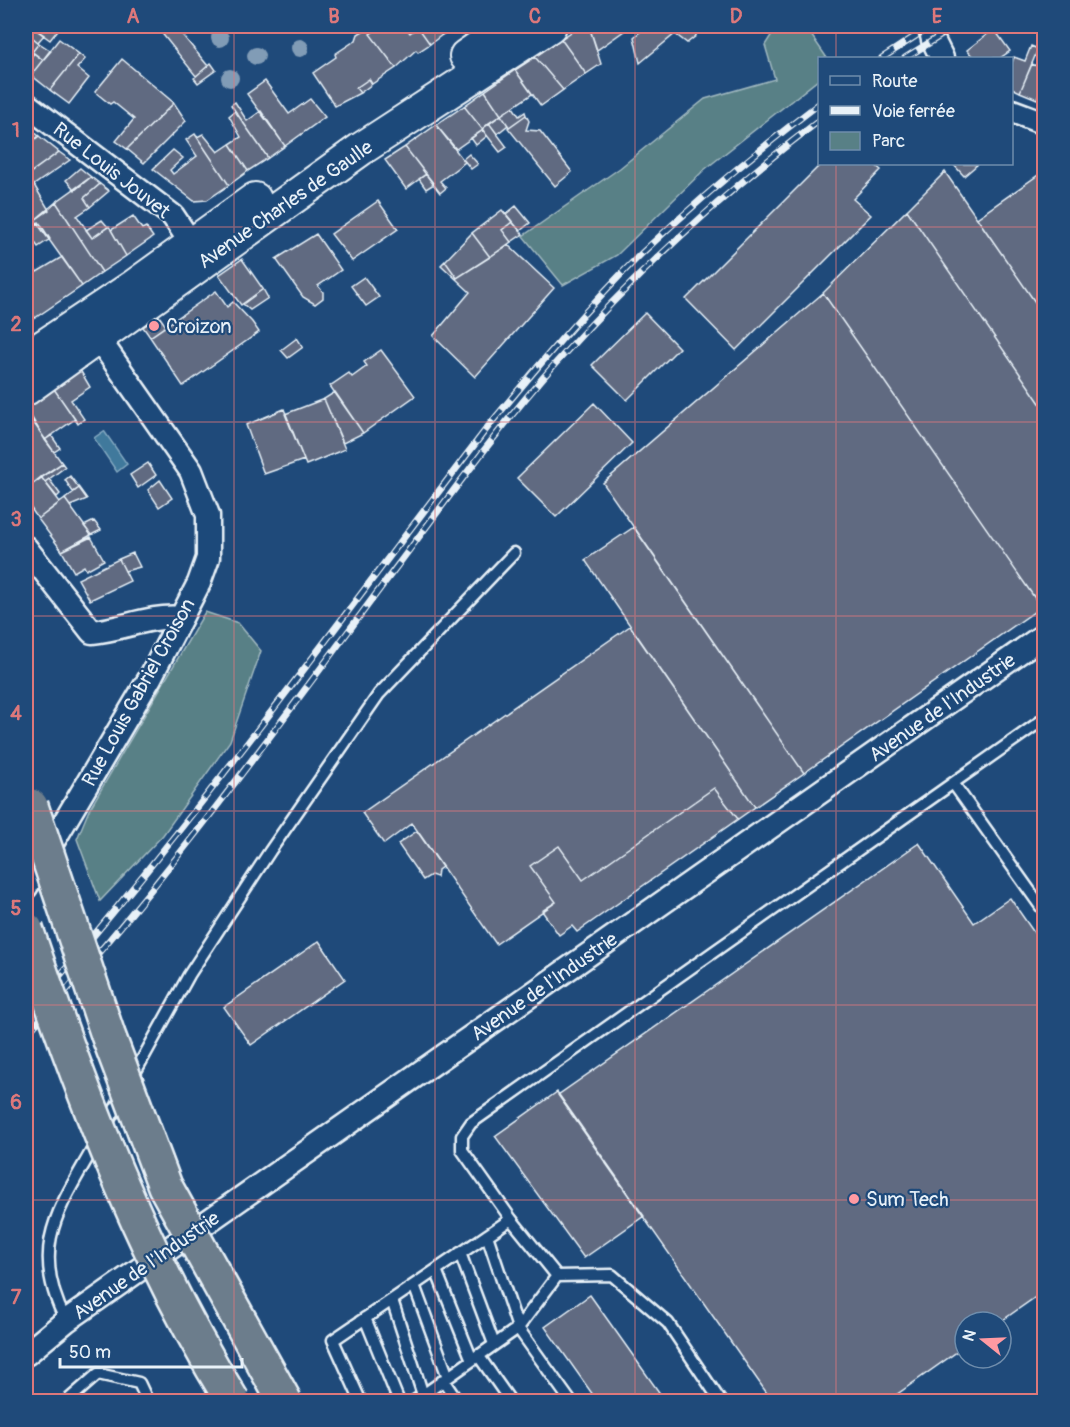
<svg xmlns="http://www.w3.org/2000/svg" width="1070" height="1427" font-family="Pangolin,sans-serif">
<style>
.green{fill:#588086;stroke:#a0b8bf;stroke-width:1.5}
.water{fill:#41799c;stroke:#84a9c1;stroke-width:1.5}
.building{fill:#606a81;stroke:#e8f1f8;stroke-width:1.5}
.lines{fill:none;stroke-linecap:round;stroke-linejoin:round}
.lane-casing{stroke:#e8f1f8;stroke-width:15}
.street-casing{stroke:#e8f1f8;stroke-width:27}
.secondary-casing{stroke:#e8f1f8;stroke-width:36}
.lane{stroke:#1f4a7a;stroke-width:10}
.street{stroke:#1f4a7a;stroke-width:22}
.secondary{stroke:#1f4a7a;stroke-width:32}
.rail-casing{stroke:#e8f1f8;stroke-width:7}
.rail{stroke:#1f4a7a;stroke-width:4.5;stroke-dasharray:14;stroke-linecap:butt}
.highway-bridge-casing{stroke:#e8f1f8;stroke-width:38;stroke-linecap:butt}
.highway-bridge{stroke:#6c7d8c;stroke-width:33}
.tree{fill:#819cb6}
.grid{fill:none;stroke:#dd787b;stroke-width:1.5;stroke-opacity:0.55}
.poi-dot{fill:#ff9aa2;stroke:#1f4a7a;stroke-width:2}
.labels{text-anchor:middle;stroke-width:4.5;stroke-linejoin:round;paint-order:stroke}
.street-label{font-size:20px;fill:#e8f1f8;stroke:#1f4a7a}
.poi-label{font-size:20px;fill:#e8f1f8;stroke:#1f4a7a;text-anchor:start}
.neatline{fill:none;stroke:#dd787b;stroke-width:2}
.grid-label{font-size:20px;text-anchor:middle;font-weight:bold;fill:#dd787b}
</style>
<rect width="100%" height="100%" fill="#1f4a7a"/>
<filter id="ink" filterUnits="userSpaceOnUse"><feTurbulence type="fractalNoise" baseFrequency=".0167" numOctaves="2"/><feDisplacementMap in="SourceGraphic" scale="12" xChannelSelector="R" yChannelSelector="G"/><feConvolveMatrix kernelMatrix="1 2 1 2 8 2 1 2 1" color-interpolation-filters="sRGB"/></filter>
<g filter="url(#ink)">
<path class="green" d="M777 26H805L827 58H820L819 79 704 170 617 255 563 285 523 236 620 168 705 99 775 79 765 45Z
M205 612 238 623 261 651 230 741 163 835 100 901 77 839 89 810Z"/>
<path class="water" d="M104 431 127 464 117 472 94 438Z"/>
<path class="building" d="M26 26H31L44 35 38 42 26 32Z
M31 26H61L50 40Z
M156 26H175L208 66 196 76Z
M371 26H382L370 34 396 68 372 84 369 79 356 88 360 93 335 106 313 73 336 57 335 54 356 40 358 34Z
M382 26H405L410 33 418 27 430 44 418 52 416 50 396 68 370 34Z
M405 26H434L442 35 430 44 418 27 410 33Z
M434 26H456L442 35Z
M580 26H589L601 64 586 74 561 39Z
M589 26H631L597 50Z
M647 26H696V36L687 43 675 34 640 63 634 37Z
M994 29 1010 51 1000 58H974L967 50Z
M26 32 39 43 32 52 26 46Z
M59 39 79 54 50 90 31 75Z
M561 39 586 74 563 90 535 57Z
M39 43 51 51 43 60 32 52Z
M1031 46 1038 49 1020 92 1012 88V63L1014 57 1025 61Z
M34 53 43 60 31 75 26 71V64Z
M79 54 85 59 77 68 89 78 69 104 50 90Z
M535 57 563 90 541 106 515 70Z
M122 59 174 103 127 149 116 141 134 119 113 102 110 104 95 92Z
M1043 62 1044 83 1037 99 1020 92 1032 64 1041 68Z
M211 63 216 70 198 83 194 78Z
M515 70 532 94 501 115 485 91Z
M369 79 372 84 360 93 356 88Z
M265 81 289 114 310 99 325 117 285 146 247 94Z
M485 91 501 115 482 129 464 106Z
M235 102 247 121 261 111 285 146 268 158 231 105Z
M174 103 186 121 144 163 127 149Z
M464 106 483 130 456 149 436 125Z
M513 107 519 116 525 112 526 115 509 127 501 115Z
M235 111 268 158 248 171 230 144 241 137 229 116Z
M501 115 508 125 497 134 489 123Z
M526 115 529 121 526 130 540 131 572 172 555 186 508 128Z
M489 123 507 147 500 152 482 129Z
M436 125 465 162 440 181 446 188 440 193 405 147Z
M29 128 39 136 26 147V131Z
M483 130 487 136 476 145 471 138Z
M195 134 229 185 207 200 194 201 153 169 173 150 183 158 170 170 173 174 197 156 186 140Z
M203 134 218 152 230 144 248 171 229 185 197 137Z
M39 136 59 152 26 176V147Z
M405 147 426 174 406 189 385 160Z
M59 152 70 160 34 185 49 210 35 220 26 206V176Z
M469 154 478 164 471 169 463 159Z
M821 164H874L881 170 853 199 871 215 736 350 686 299Z
M953 164H978L964 176Z
M80 168 91 177 75 190 66 180Z
M945 172 1044 315V409L907 210Z
M1041 173 1044 178V315L977 218Z
M426 174 434 184 426 189 419 179Z
M91 177 100 184 84 198 90 207 77 216 92 238 109 226 126 256 102 272 56 202Z
M100 184 109 191 90 207 84 198Z
M378 201 398 229 352 261 331 234Z
M56 202 102 272 82 286 35 220Z
M516 206 530 223 520 231 506 214Z
M502 210 512 222 502 230 511 242 490 257 472 233Z
M907 210 1044 409V604L1041 607 823 293Z
M133 216 142 229 146 227 153 237 126 256 111 230Z
M102 220 108 227 92 238 86 230Z
M39 222 50 239 38 247 26 230Z
M512 222 523 234 511 242 502 230Z
M472 233 490 257 457 278 445 261Z
M316 234 341 270 318 286 323 292V298L315 304 303 297 276 259Z
M508 245 554 288 475 377 433 336 470 292 441 265 445 261 457 278Z
M62 257 82 286 35 318 26 304V259L37 272Z
M242 259 263 289 241 305 219 275Z
M364 277 379 297 366 306 351 286Z
M263 289 268 298 250 310 243 304Z
M216 291 227 307 233 302 252 322 259 332 183 386 150 337Z
M823 293 1041 607 804 773 603 483Z
M26 304 35 318 26 324Z
M645 313 679 348 627 400 592 365Z
M159 316 166 326 150 337 143 327Z
M297 338 303 347 288 358 281 350Z
M381 350 415 396 363 433 330 386 349 373 352 377 367 366 364 362Z
M80 370 90 387 71 400 84 419 78 424 54 389Z
M54 389 75 419 45 440 26 408Z
M335 392 363 433 343 443 324 399Z
M324 399 345 449 306 465 285 414Z
M594 403 632 443 556 517 517 478Z
M284 409 304 460 264 474 246 425Z
M26 412 62 463 26 489Z
M51 435 60 448 54 452 45 440Z
M62 463 65 467 45 482 41 477Z
M148 463 156 475 138 488 130 475Z
M70 476 79 488 73 492 65 480Z
M41 477 60 502 38 519 26 501V489Z
M49 479 60 494 57 497 45 482Z
M160 480 172 498 159 507 148 490Z
M79 488 87 499 70 506 65 499Z
M65 499 91 535 62 551 38 519Z
M94 521 101 530 91 535 84 526Z
M634 527 804 773 755 807 585 560Z
M91 537 104 560 86 570 84 566 74 572 62 551Z
M133 553 140 567 125 571 119 559Z
M119 559 130 581 90 600 78 579Z
M630 626 755 807 738 819 714 788 583 880 559 846 530 866 556 902 496 944 412 823 384 844 362 813Z
M714 788 738 819 577 932 572 926 559 935 542 911 556 902 530 866 559 846 583 880Z
M417 831 442 867 438 870 437 877 431 875 423 880 398 844Z
M919 843 974 923 1010 898 1044 947V1291L1000 1322H965V1346L886 1402H773L558 1095Z
M319 941 345 979 251 1045 224 1007Z
M557 1092 644 1216 584 1258 495 1136Z
M590 1295 666 1402H598L545 1327Z"/>
<g class="lines">
<g class="lane-casing">
<path id="lane" d="M1044 719 953 783 1044 911
M132 1078 189 975 270 851 379 694 514 553
M105 1128 123 1094
M460 1253 494 1344
M436 1270 472 1360
M557 1276 511 1219 462 1150V1136L471 1123 953 783
M557 1276 612 1275 668 1323 721 1402
M557 1276 518 1328 571 1402
M414 1285 448 1377
M392 1300 423 1395
M365 1318 399 1402
M66 1321C27 1245 61 1207 97 1141
M478 1355 511 1402
M443 1380 458 1402
M66 1402 98 1374 139 1383 148 1402
M361 1402 333 1340 511 1219
M413 1402 518 1328 487 1235"/>
</g>
<g class="street-casing">
<path id="street" d="M930 26 933 40 942 58
M26 104 173 216 191 243
M1012 111 1044 123
M26 548 92 632C124 629 149 615 181 618
M26 887 150 678 199 583 208 558V515L191 471 98 338
M26 1354 66 1321 1044 635"/>
</g>
<g class="secondary-casing">
<path id="secondary" d="M466 56 509 26
M26 358 134 286 255 199
M26 389 361 149 550 26"/>
</g>
<use href="#lane" class="lane"/>
<use href="#street" class="street"/>
<use href="#secondary" class="secondary"/>
<g class="rail-casing">
<path id="rail" d="M882 58 931 26
M905 58 956 26
M26 1015C191 826 338 622 491 423 539 365 588 306 642 253 698 200 758 150 820 103
M26 1035C156 894 268 739 382 586 439 511 493 434 555 364 635 274 723 193 820 120"/>
</g>
<use href="#rail" class="rail"/>
<g class="highway-bridge-casing">
<path id="highway-bridge" d="M31 806 108 1035 165 1186 285 1402
M26 929C81 1091 142 1255 233 1402"/>
</g>
<use href="#highway-bridge" class="highway-bridge"/>
</g>
<g class="tree">
<circle cx="220" cy="38" r="9"/>
<circle cx="300" cy="48" r="9"/>
<circle cx="256" cy="56" r="9"/>
<circle cx="230" cy="78" r="9"/>
</g>
</g>
<path class="grid" d="M234 26V1402M435 26V1402M635 26V1402M836 26V58M836 164V1402M26 227H1044M26 422H1044M26 616H1044M26 811H1044M26 1005H1044M26 1200H1044"/>
<g class="poi-dot">
<circle cx="154" cy="326" r="6"/>
<circle cx="854" cy="1199" r="6"/>
</g>
<g class="labels">
<g class="street-label">
<text transform="translate(112 170) rotate(38)" y="7">Rue Louis Jouvet</text>
<text transform="translate(285 204) rotate(-35)" y="7">Avenue Charles de Gaulle</text>
<text transform="translate(138 692) rotate(-61)" y="7">Rue Louis Gabriel Croison</text>
<text transform="translate(942 707) rotate(-35)" y="7">Avenue de l'Industrie</text>
<text transform="translate(544 986) rotate(-35)" y="7">Avenue de l'Industrie</text>
<text transform="translate(146 1265) rotate(-35)" y="7">Avenue de l'Industrie</text>
</g>
<g class="poi-label">
<text x="166" y="333">Croizon</text>
<text x="866" y="1206">Sum Tech</text>
</g>
</g>
<rect width="1070" height="1427" fill="none" stroke="#1f4a7a" stroke-width="66"/>
<rect x="818" y="57" width="195" height="108" fill="#1f4a7a" stroke="#6f8dac" stroke-width="1.5"/>
<rect x="830" y="76" width="30" height="9" fill="#1f4a7a" stroke="#6f8dac" stroke-width="1.5"/>
<text x="872" y="87" font-size="18" fill="#e8f1f8">Route</text>
<rect x="830" y="106" width="30" height="9" fill="#e8f1f8" stroke="#6f8dac" stroke-width="1.5"/>
<text x="872" y="117" font-size="18" fill="#e8f1f8">Voie ferrée</text>
<rect x="830" y="132" width="30" height="18" fill="#588086" stroke="#6f8dac" stroke-width="1.5"/>
<text x="872" y="147" font-size="18" fill="#e8f1f8">Parc</text>
<g transform="translate(983 1340) rotate(288)"><circle r="28" fill="#1f4a7a" stroke="#6f8dac" stroke-width="1.5"/>
<path d="M0-4.5L10 22L0 15L-10 22Z" fill="#ff9aa2"/>
<text y="-9" font-size="16" font-weight="bold" text-anchor="middle" fill="#e8f1f8">N</text>
</g>
<path d="M60 1358v9h182v-9" fill="none" stroke="#e8f1f8" stroke-width="3"/>
<text x="69" y="1358" font-size="18" fill="#e8f1f8" stroke="#1f4a7a" stroke-width="4.5" paint-order="stroke">50 m</text>
<rect x="33" y="33" width="1004" height="1361" class="neatline"/>
<g class="grid-label">
<text x="133" y="23">A</text>
<text x="334" y="23">B</text>
<text x="535" y="23">C</text>
<text x="736" y="23">D</text>
<text x="937" y="23">E</text>
<text x="16" y="137">1</text>
<text x="16" y="331">2</text>
<text x="16" y="526">3</text>
<text x="16" y="720">4</text>
<text x="16" y="915">5</text>
<text x="16" y="1109">6</text>
<text x="16" y="1304">7</text>
</g>
</svg>
